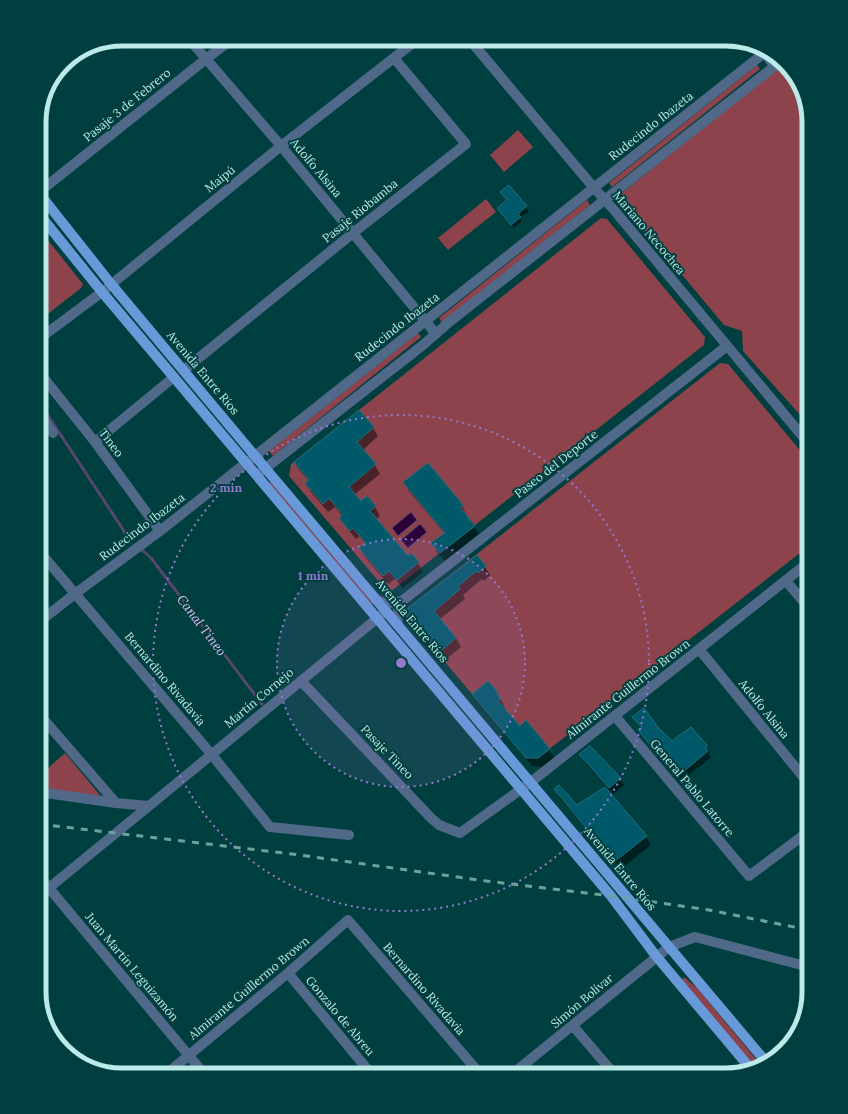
<svg xmlns="http://www.w3.org/2000/svg" width="848" height="1114" font-family="Lora,serif">
<style>
.green{fill:#8c434b}
.water{fill:#2a0139;stroke:#56476e}
.shadow{fill:#0007}
.lines{fill:none;stroke-linecap:round;stroke-linejoin:round}
.stream{stroke:#56476e;stroke-width:3}
.building{fill:#005969;stroke:#216e7e}
.minor{stroke:#516989;stroke-width:10}
.major{stroke:#689ada;stroke-width:10}
.rail{stroke:#6ca1a1;stroke-width:3;stroke-dasharray:7 7;stroke-linecap:butt}
.ring{fill:none;stroke:#9578d0;stroke-width:2;stroke-dasharray:2 4}
.labels{text-anchor:middle;stroke-width:4;stroke-linejoin:round;paint-order:stroke}
.street-label{font-size:12px;fill:#bceae9;stroke:#003f3f}
.water-label{font-size:13px;font-style:italic;fill:#e6bcf9;stroke:#003f3f}
.rim{fill:none;stroke:#bceae9;stroke-width:5}
.centre{fill:#9578d0;stroke:#003f3f;stroke-width:2}
.ring-label{font-size:12px;text-anchor:middle;font-weight:bold;fill:#9578d0;stroke:#003f3f;stroke-width:4;stroke-linejoin:round;paint-order:stroke}
</style>
<rect width="100%" height="100%" fill="#003f3f"/>
<path class="green" d="M783 64 795 76 809 122V425L743 351 742 331 724 325 622 203V193Z
M757 65 760 69 612 187 609 183Z
M518 130 533 147 504 172 490 155Z
M486 199 496 212 448 250 438 238Z
M587 200 590 205 442 323 439 318Z
M601 218 607 219 705 337 704 345 390 592 387 591 289 476 291 464Z
M39 229 83 284 81 288 39 321Z
M418 333 421 337 273 456 269 451Z
M720 363 728 364 809 461V546L538 758H526L406 616 408 608Z
M270 481 373 604 371 605 269 483Z
M65 753 104 800 39 790V776Z
M684 977 697 988 761 1065 752 1067 682 980Z"/>
<path class="water" d="M411 512 417 520 398 536 392 528Z
M420 524 427 532 408 548 401 540Z"/>
<path class="shadow" d="M509 186 529 211 520 218 522 221 514 228 501 212 507 201 502 192Z
M809 398V419L800 405Z
M373 428 378 436 363 450 375 465 380 474 354 495 361 503 367 497 375 507 380 516 376 519 408 557 411 555 418 563 423 572 403 588 395 579 388 584 365 557 360 548 366 544 359 536 356 539 346 527 341 519 343 517 335 507 328 512 311 492 306 484 309 481 300 471 295 463Z
M427 464 462 506 466 514 465 515 474 526 479 534 445 561 437 552 433 544 445 534 409 491 404 483Z
M477 556 485 567 490 575 484 581 482 579 463 595 465 599 440 619 456 638 461 647 444 661 430 646 427 648 418 637 413 629 415 627 408 616Z
M488 682 497 692 505 708 504 709 520 727 549 750 554 758 543 767 532 766 479 703 474 694Z
M634 717 661 733 672 743 706 746 710 752 709 754 711 757 682 781 643 736 642 728Z
M580 754 620 778 624 785 613 794 584 761Z
M555 789 577 806 646 837 651 845 620 870 560 798Z"/>
<g class="lines">
<path class="stream" d="M39 402 126 534 132 540
M140 548 151 558 262 704"/>
</g>
<path class="building" d="M509 185 527 206 518 214 521 217 511 225 497 208 507 200 500 192Z
M809 396V417L799 405Z
M359 410 374 427 357 442 376 464 349 487 361 501 367 496 376 506 370 511 408 556 411 553 419 562 397 580 389 571 383 576 359 548 366 543 353 528 350 531 339 518 343 515 329 498 323 504 305 483 309 480 294 462Z
M428 463 463 505 460 507 475 526 440 553 431 543 445 533 403 482Z
M477 555 486 566 478 573 476 571 458 586 460 589 434 611 456 638 438 653 425 637 422 640 412 629 415 626 407 616 408 608Z
M488 681 497 691 496 693 501 699 498 701 520 726 526 720 550 749 538 758H526L472 694Z
M644 708 661 731H662L672 741 691 727 707 745 706 748 708 751 678 776 668 764V765L657 753 638 730 642 727 632 717Z
M590 746 621 778 609 788 579 754Z
M559 785 577 805 605 787 647 836 614 862 554 789Z"/>
<g class="lines">
<path class="minor" d="M189 39 281 146 436 334
M469 39 594 188 614 210 809 444
M760 48 775 66
M39 192 206 59 232 39
M39 339 102 292 281 146 418 39
M184 370 353 233 466 144 394 58
M39 372 95 442 160 531
M39 413 53 433
M95 442 174 377
M258 474 423 345 448 323 780 62
M39 551 212 755 270 827 349 835
M786 581 809 608
M377 600C386 604 393 603 402 601 398 609 396 616 398 625
M402 601 727 346
M39 622 76 593 160 531 768 50
M699 649 809 784
M301 681 431 818 439 825 460 833 531 782 809 562
M39 714 116 803
M615 716 749 876 809 831
M39 792 116 803 149 806 386 611
M39 876 205 1075
M39 896 149 806
M288 973 372 1075
M573 1026 615 1075
M165 1075 288 973 348 920 481 1075
M511 1075 669 947 695 937 809 967"/>
<path class="major" d="M39 193 111 284 255 456 767 1063
M39 214 102 292 611 896 656 956 750 1068"/>
<path class="rail" d="M39 824 292 854 486 881 611 896 709 910 809 930"/>
</g>
<circle cx="401" cy="663" r="124" fill="#9578d0" fill-opacity=".12"/>
<g class="ring">
<circle cx="401" cy="663" r="124"/>
<circle cx="401" cy="663" r="248"/>
</g>
<g class="labels">
<g class="street-label">
<text transform="translate(127 105) rotate(-39)" y="4">Pasaje 3 de Febrero</text>
<text transform="translate(651 126) rotate(-38)" y="4">Rudecindo Ibazeta</text>
<text transform="translate(316 168) rotate(50)" y="4">Adolfo Alsina</text>
<text transform="translate(220 179) rotate(-39)" y="4">Maipú</text>
<text transform="translate(360 211) rotate(-39)" y="4">Pasaje Riobamba</text>
<text transform="translate(649 233) rotate(50)" y="4">Mariano Necochea</text>
<text transform="translate(397 327) rotate(-38)" y="4">Rudecindo Ibazeta</text>
<text transform="translate(203 373) rotate(50)" y="4">Avenida Entre Ríos</text>
<text transform="translate(111 443) rotate(53)" y="4">Tineo</text>
<text transform="translate(556 464) rotate(-38)" y="4">Paseo del Deporte</text>
<text transform="translate(142 527) rotate(-37)" y="4">Rudecindo Ibazeta</text>
<text transform="translate(412 621) rotate(50)" y="4">Avenida Entre Ríos</text>
<text transform="translate(165 679) rotate(50)" y="4">Bernardino Rivadavia</text>
<text transform="translate(628 689) rotate(-38)" y="4">Almirante Guillermo Brown</text>
<text transform="translate(259 698) rotate(-40)" y="4">Martín Cornejo</text>
<text transform="translate(764 709) rotate(51)" y="4">Adolfo Alsina</text>
<text transform="translate(387 752) rotate(46)" y="4">Pasaje Tineo</text>
<text transform="translate(692 788) rotate(50)" y="4">General Pablo Latorre</text>
<text transform="translate(620 869) rotate(50)" y="4">Avenida Entre Ríos</text>
<text transform="translate(132 967) rotate(50)" y="4">Juan Martín Leguizamón</text>
<text transform="translate(249 988) rotate(-40)" y="4">Almirante Guillermo Brown</text>
<text transform="translate(424 989) rotate(49)" y="4">Bernardino Rivadavia</text>
<text transform="translate(582 1001) rotate(-40)" y="4">Simón Bolívar</text>
<text transform="translate(340 1016) rotate(50)" y="4">Gonzalo de Abreu</text>
</g>
<g class="water-label">
<text transform="translate(202 625) rotate(53)" y="5">Canal Tineo</text>
</g>
</g>
<path d="M0 0H848V1114H0ZM122 46H726A76 76 0 0 1 802 122V992A76 76 0 0 1 726 1068H122A76 76 0 0 1 46 992V122A76 76 0 0 1 122 46Z" fill="#003f3f" fill-rule="evenodd"/>
<path class="rim" d="M122 46H726A76 76 0 0 1 802 122V992A76 76 0 0 1 726 1068H122A76 76 0 0 1 46 992V122A76 76 0 0 1 122 46Z"/>
<circle cx="401" cy="663" r="6" class="centre"/>
<g class="ring-label">
<text x="226" y="492">2 min</text>
<text x="313" y="580">1 min</text>
</g>
</svg>
